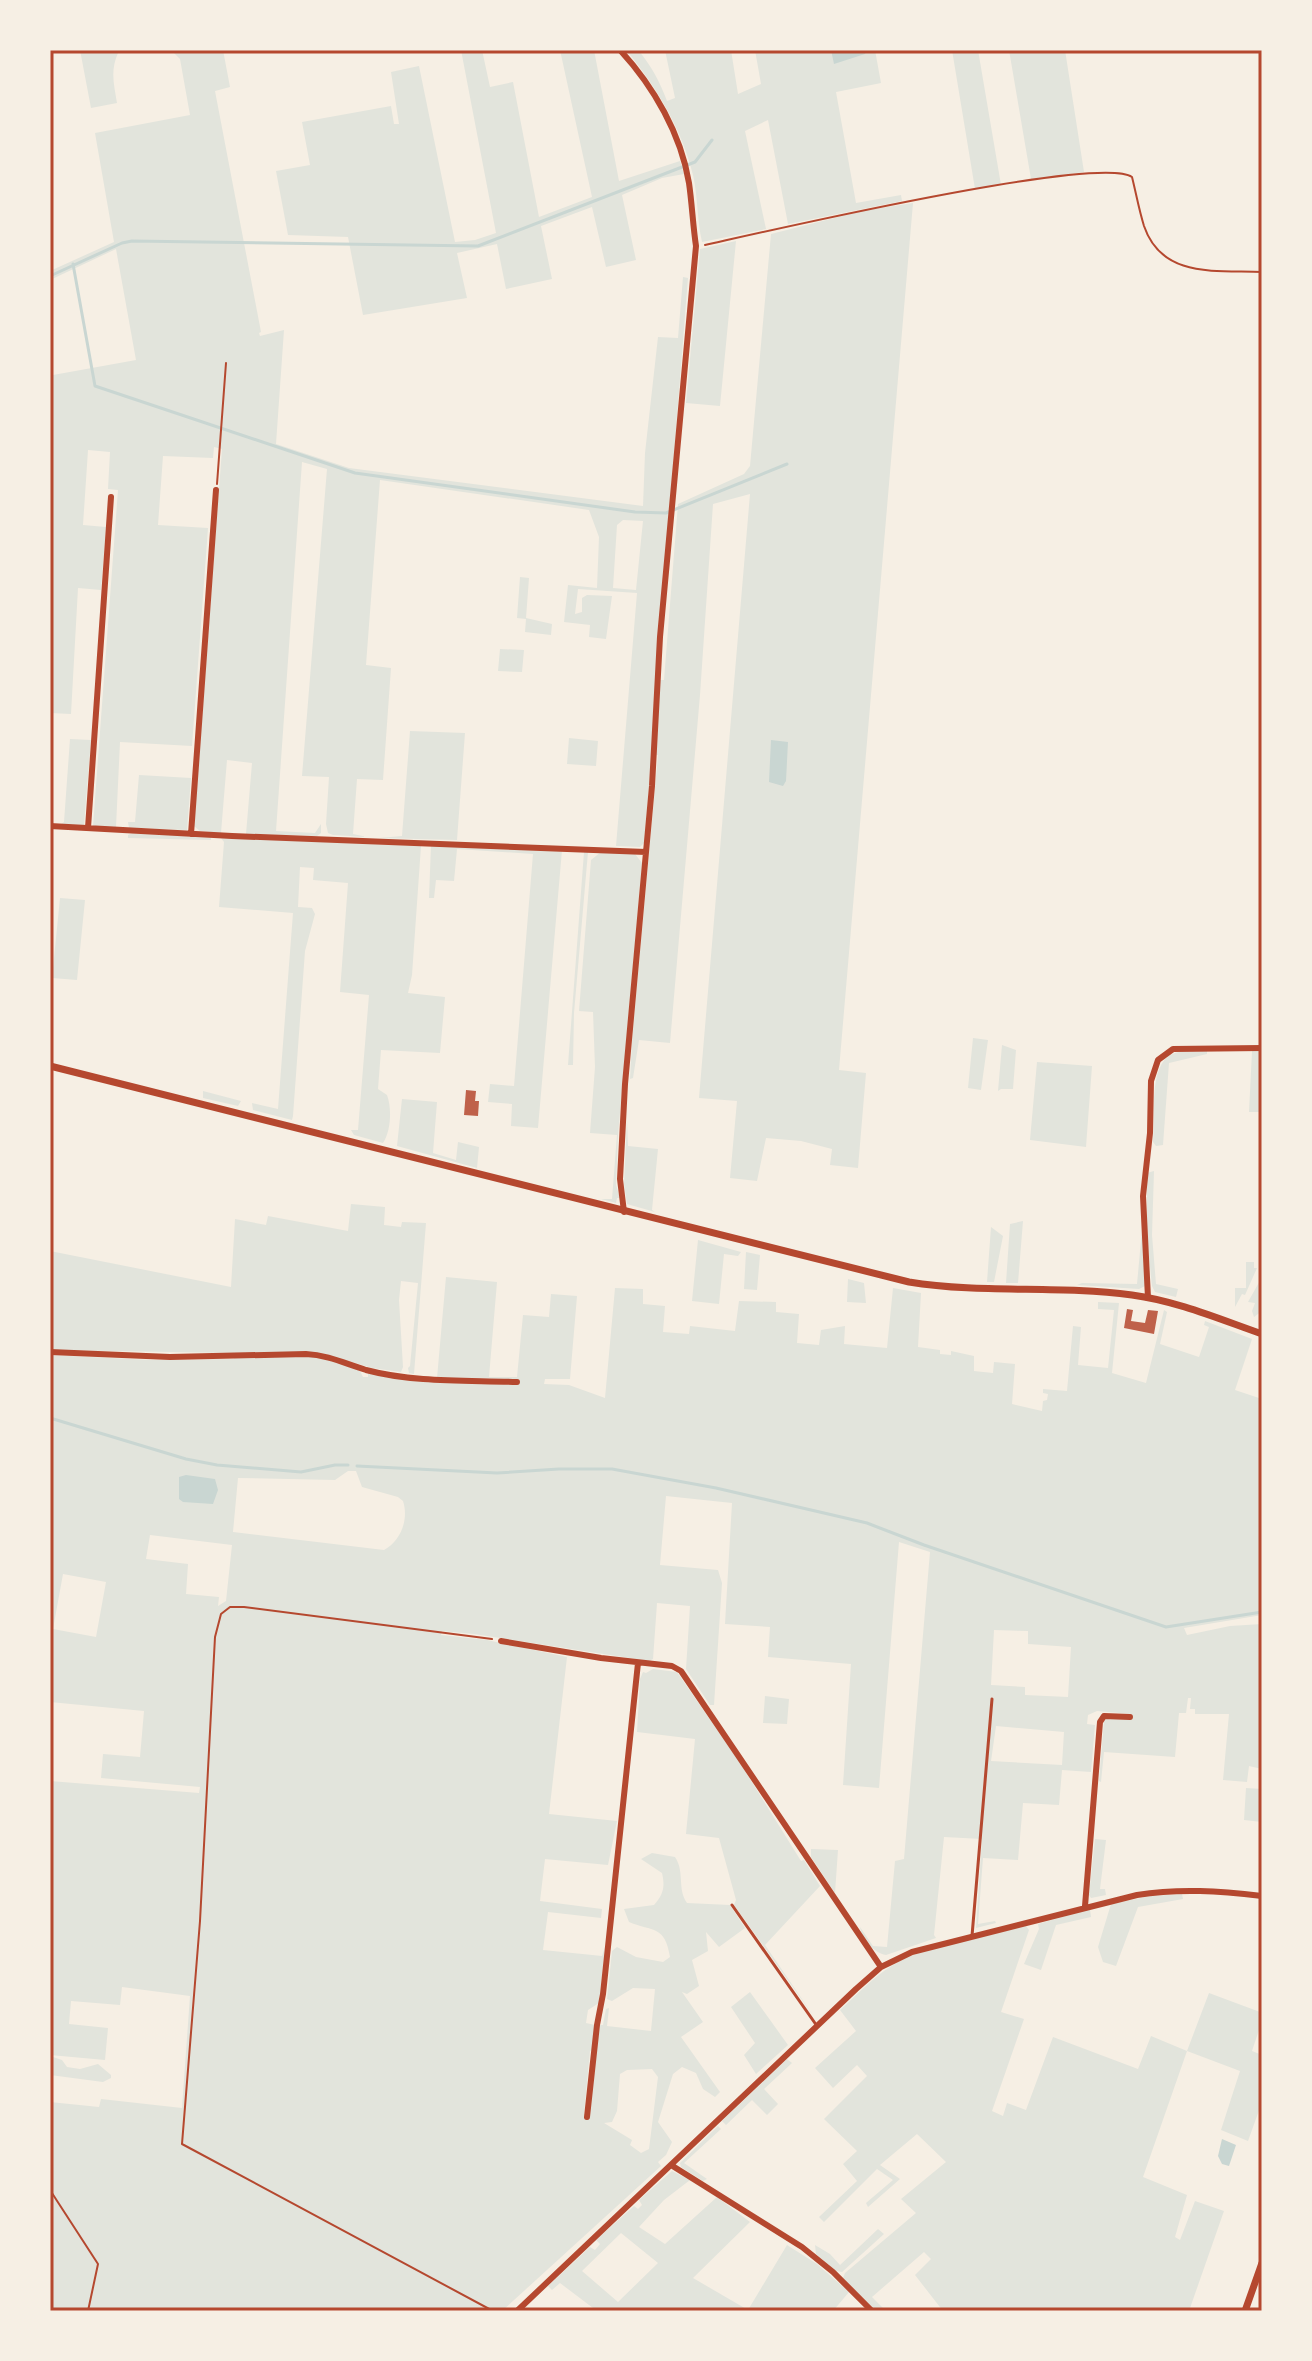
<svg xmlns="http://www.w3.org/2000/svg" width="1312" height="2361" font-family="Overpass,sans-serif">
<style>
.green{fill:#e2e4dc;fill-rule:evenodd}
.water{fill:#c9d6d2}
.lines{fill:none;stroke-linecap:round;stroke-linejoin:round}
.stream{stroke:#c9d6d2;stroke-width:3}
.building{fill:#bf614a}
.path{stroke:#b5482f;stroke-width:2}
.service{stroke:#b5482f;stroke-width:3}
.minor{stroke:#b5482f;stroke-width:6}
.tertiary{stroke:#b5482f;stroke-width:7}
.neatline{fill:none;stroke:#b5482f;stroke-width:3}
</style>
<rect width="100%" height="100%" fill="#f6efe4"/>
<path class="green" d="M80 50H135L118 53C110 71 114 84 117 103L91 108Z
M171 50H223L230 87 215 91 261 332 259 333 260 336 284 330 276 444 349 468 643 506 645 453 658 337 678 338 683 277 688 278 656 680H664L678 504 744 474 750 466 771 234 862 211 913 203 839 1070 866 1073 858 1168 830 1165 832 1149 801 1141 766 1138 757 1181 730 1178 737 1101 699 1098 750 494 713 504 700 695 670 1043 639 1040 633 1078 630 1079 632 1041 658 755H652L644 843 640 847 616 846 637 593 578 589 575 614 582 612V598L587 595 612 596 606 639 589 637 590 625 564 622 568 585 597 588 599 537 589 510 380 480 366 665 391 668 383 780 357 779 353 834 367 837 333 835 328 833 326 824 329 777 302 776 327 469 302 462 276 831 315 833 321 824V833L317 836 246 834 252 763 227 760 221 833 200 831 194 826 222 449 214 447 213 458 163 456 158 525 208 528 192 746 120 742 116 827 93 826 118 490 108 489 110 452 88 450 83 525 106 527 101 590 78 588 71 714 50 713V360L53 375 136 360 116 249 50 280V271L114 242 95 133 190 115 180 59ZM623 520 643 521 636 590 613 588 617 525Z
M461 50H482L490 87 513 82 539 217 592 197 560 50H594L619 181 680 161 684 174 662 178 622 195 636 260 606 267 592 207 541 226 552 279 506 289 497 244 457 253 467 298 363 315 348 237 288 235 276 171 310 165 302 122 391 106 394 124H399L391 72 419 66 455 242 475 240 496 233Z
M626 50H638C651 65 660 82 667 101L675 98 665 50H731L738 94 761 84 755 50H875L881 83 836 92 856 203 901 195 902 201 788 224 768 120 745 131 766 229 702 242C697 220 698 197 693 175 682 129 656 86 626 50Z
M952 50H978L1001 185 975 189Z
M1009 50H1065L1084 172 1031 179Z
M736 241 720 406 686 403 700 249Z
M520 577 529 578 526 618 552 624 551 635 525 632 526 619 517 618Z
M500 649 524 650 522 672 498 671Z
M410 731 465 733 457 840 379 838 402 836Z
M569 738 598 741 596 766 567 764Z
M70 739 91 740 84 825H60L64 822Z
M139 775 191 778 187 830 129 828 128 822H135Z
M132 833 211 837V840L128 838V835Z
M221 838 421 846 412 975 408 993 445 997 440 1053 381 1050 378 1089 387 1095C392 1108 391 1131 383 1143L354 1135 351 1130H358L369 995 340 992 348 883 313 880 314 868 300 867 298 907 312 908 315 914 305 951 293 1116 292 1120 253 1110 252 1103 278 1109 293 913 219 907 224 842Z
M431 845 562 850 538 1128 511 1126 512 1104 488 1102 490 1084 514 1086 533 854 457 849 454 881 436 880 434 898H429Z
M584 852H588L574 1013 573 1065H568Z
M601 852 635 854 642 863 618 1135 616 1185 620 1198H617L616 1203 601 1199H612L617 1135 590 1133 595 1067 593 1012 579 1011 591 860Z
M60 898 85 900 77 980 52 978Z
M973 1038 988 1040 981 1090 968 1088Z
M1002 1045 1016 1050 1013 1089H1001L998 1091Z
M1207 1051V1054L1169 1063 1163 1145 1156 1146 1153 1142C1156 1118 1147 1061 1175 1053 1185 1050 1198 1052 1207 1051Z
M1252 1051H1262V1112H1249Z
M1037 1062 1092 1066 1086 1147 1030 1140Z
M203 1091 241 1101 238 1106 203 1098Z
M402 1099 437 1102 433 1153 456 1160 458 1142 479 1147 477 1168 397 1146Z
M627 1120 628 1146 658 1149 652 1210 655 1212 627 1204 624 1184Z
M1154 1171 1152 1235 1156 1284 1178 1289 1176 1297 1155 1292 1152 1286 1147 1237V1173Z
M351 1204 385 1207 384 1225 401 1227 402 1222 426 1223 414 1374 409 1373 408 1368 410 1366 418 1283 401 1281 399 1300 403 1367 401 1372 372 1368 349 1361 345 1364 360 1371 363 1377H368V1372L437 1378 446 1277 497 1282 489 1377H517L523 1315 549 1317 551 1294 577 1296 570 1379H545L544 1384 569 1385 605 1398 615 1288 643 1289V1304L665 1306 663 1332 689 1334 690 1326 735 1331 739 1301 776 1302V1312L799 1314 797 1343 819 1345 821 1330 845 1326 844 1344 887 1348 893 1288 921 1293 918 1347 940 1350V1354L951 1355V1351L974 1356V1371L993 1373 994 1362 1015 1364 1012 1404 1042 1411 1043 1401 1047 1400 1048 1394 1043 1393V1389L1067 1391 1073 1326 1081 1327 1078 1365 1108 1368 1114 1310 1098 1309V1302L1119 1303 1112 1373 1146 1383 1164 1310 1167 1312 1160 1344 1199 1357 1209 1327 1204 1325 1205 1321 1252 1339 1235 1390 1262 1399V1615L1184 1628 1187 1635 1230 1626 1262 1624V1769L1249 1766 1247 1782 1223 1780 1229 1714H1195V1709H1190L1191 1698H1188L1186 1713H1179L1175 1757 1104 1752 1101 1782 1099 1781 1104 1721 1107 1719H1130L1131 1714 1097 1711 1088 1715 1087 1724 1095 1725 1091 1772 1062 1770 1059 1805 1023 1803 1018 1860 983 1858 978 1924 995 1921 996 1923 976 1928 982 1839 944 1837 934 1935 936 1938 886 1955C874 1953 862 1939 860 1927L873 1946 887 1947 895 1861 904 1859 930 1552 899 1542 879 1788 843 1785 851 1664 768 1657 770 1627 725 1624 732 1503 666 1496 660 1565 718 1570 722 1583 714 1705H710L686 1669 690 1606 657 1603 653 1659 649 1661 474 1634 442 1631 441 1635 487 1640 567 1657 549 1814 617 1821 608 1865 545 1859 540 1901 602 1909 601 1918 548 1912 543 1950 602 1956 605 1947 599 2003 588 2010 586 2023 595 2025 592 2050 590 2051 584 2114 587 2115 600 2025H603L606 2009 609 2008 607 2026 651 2031 655 1989 633 1988 612 2001 607 1999 612 1951 617 1947 636 1957 663 1962 670 1957C665 1925 653 1932 629 1922L624 1909 654 1905C664 1894 665 1886 662 1873L641 1859 652 1853 675 1857C685 1872 677 1889 687 1903L730 1905 745 1928 719 1947 706 1932 708 1951 692 1960 699 1986 687 1994 682 1992 703 2022 681 2037 720 2092 715 2097 703 2089 696 2073 682 2067 673 2074 658 2122 672 2142 666 2155 658 2162 661 2166 502 2311H50V2102L99 2107 101 2099 182 2108 190 1996 122 1987 120 2005 71 2001 69 2024 108 2028 105 2060 50 2055V1781L199 1793 200 1787 101 1778 103 1754 140 1757 144 1711 50 1702V1355L151 1360 234 1359 233 1353 50 1350V1251L231 1287 235 1219 266 1225 268 1216 348 1231ZM348 1471H356L362 1487 398 1497 403 1501C409 1519 401 1541 384 1550L233 1532 238 1478 335 1480ZM150 1535 232 1545 226 1601 218 1606 219 1597 186 1594 188 1564 146 1559ZM63 1574 106 1582 96 1637 53 1629ZM994 1630 1028 1631V1644L1071 1647 1068 1697 1025 1695V1687L991 1685ZM996 1726 1064 1732 1062 1765 991 1761ZM652 2069 658 2077 649 2149 641 2153 630 2145 632 2140 604 2123 612 2122 617 2111 620 2074 627 2070Z
M1023 1221 1018 1283H1006L1010 1224Z
M991 1227 1003 1236 994 1282H987Z
M1142 1230 1145 1286 1139 1289 1077 1285 1082 1283 1137 1284Z
M698 1240 741 1252 738 1256 724 1254 719 1304 692 1301Z
M746 1252 760 1255 757 1290 744 1289Z
M1246 1262H1254V1268H1257L1245 1295 1242 1294 1235 1307V1288H1246Z
M1262 1277V1311L1254 1317 1252 1311 1255 1303 1248 1302Z
M848 1279 864 1283 866 1303 847 1302Z
M653 1669 677 1672 740 1763 801 1861 804 1860 820 1886 765 1945 815 2018 734 1905 736 1900 719 1838 686 1834 695 1739 637 1732 640 1679 643 1672 646 1673Z
M765 1696 789 1699 787 1724 763 1723Z
M1246 1788 1262 1789V1822L1244 1820Z
M1095 1839 1106 1840 1100 1889H1105L1106 1895 1091 1898 1089 1895Z
M811 1849 838 1850 835 1893 811 1857Z
M1182 1894 1183 1899 1138 1907 1116 1966 1103 1962 1098 1947 1111 1904 1151 1896Z
M1090 1909 1091 1917 1056 1925 1041 1970 1024 1964 1039 1929 1038 1924Z
M1026 1926 1029 1930 1001 2012 1024 2019 992 2111 1003 2116 1007 2103 1026 2110 1053 2037 1138 2069 1151 2036 1187 2051 1209 1993 1260 2012 1262 2010V2031L1259 2030 1252 2051 1262 2055 1259 2073 1262 2075V2102L1248 2141 1221 2130 1240 2071 1187 2051 1143 2177 1187 2195 1175 2237 1180 2240 1195 2201 1224 2211 1189 2311H943L915 2275 931 2259 924 2252 872 2297 886 2311H876L843 2278 845 2273 916 2213 901 2199 946 2162 917 2134 880 2165 900 2179 868 2207 866 2203 893 2180 877 2169 824 2222 819 2217 857 2181 843 2164 857 2151 824 2119 867 2076 857 2065 833 2088 815 2068 856 2031 840 2010C857 1995 873 1977 893 1965 925 1945 988 1936 1026 1926Z
M750 1992 788 2045 756 2074 744 2055 755 2043 731 2007Z
M50 2056 62 2060 67 2067 80 2069 98 2064 111 2075V2078L103 2082 50 2075Z
M787 2059 792 2063 764 2089 778 2104 767 2115 752 2100 726 2125 722 2121Z
M718 2126 721 2129 684 2163 707 2179 703 2181 681 2167 680 2163Z
M672 2171 690 2180 664 2200 639 2227 665 2244 717 2197 750 2222 693 2278 748 2310 787 2245 817 2264 849 2292 833 2311H597L560 2283 552 2290 548 2286 590 2247 595 2250 600 2244 596 2240 634 2206 638 2209 642 2205 639 2200ZM621 2233 658 2263 618 2302 582 2271Z
M878 2229 884 2234 842 2272 836 2271 816 2254 815 2245 830 2254 840 2265Z"/>
<path class="water" d="M831 50H867L865 54 834 64Z
M771 740 788 742 786 781 783 786 769 782Z
M186 1475 215 1479 218 1490 213 1504 183 1502 179 1499V1477Z
M1222 2139 1236 2145 1229 2166 1222 2164 1218 2156Z"/>
<g class="lines">
<path class="stream" d="M73 264 95 386 355 473 635 512 666 513 787 464
M50 276 122 243 132 241 478 246 695 162 712 140
M50 1418 186 1459 217 1465 301 1472 335 1465H348
M357 1466 497 1473 559 1469H612L716 1488 867 1523 924 1545 1166 1627 1262 1612"/>
</g>
<path class="building" d="M466 1090 476 1091 475 1101H479L478 1116 464 1115Z
M1127 1309 1133 1310 1131 1321 1145 1323 1148 1310 1158 1311 1154 1334 1124 1328Z"/>
<g class="lines">
<path class="path" d="M705 245C764 232 1098 154 1132 177 1136 193 1139 210 1144 226 1162 279 1217 270 1262 272
M217 484 226 363
M492 1639 244 1607H230L221 1614 215 1637 200 1921 182 2144 493 2311
M50 2190 98 2264 88 2311"/>
<path class="service" d="M732 1905 817 2026
M972 1936 992 1699"/>
<path class="minor" d="M620 50C654 87 681 134 689 183 692 204 693 226 696 246L660 637 652 786 625 1084 620 1179 624 1212
M50 826 232 836 646 852
M88 828 111 497
M191 834 216 490
M1148 1298 1143 1196 1150 1133 1151 1081 1158 1060 1173 1049 1262 1048
M50 1352 170 1357 306 1354C328 1355 346 1364 366 1370 415 1383 468 1380 517 1382
M501 1641 601 1658 672 1666 681 1671 881 1967
M1085 1906 1100 1722 1104 1716 1130 1717
M587 2117 597 2025 603 1994 638 1663
M671 2165 802 2247 833 2272 872 2311
M517 2311 856 1989 881 1967 912 1952 1137 1895C1180 1888 1220 1891 1262 1896"/>
<path class="tertiary" d="M50 1066 909 1282C982 1294 1058 1285 1132 1295 1177 1301 1219 1319 1262 1334
M1245 2311 1262 2263"/>
</g>
<rect width="1312" height="2361" fill="none" stroke="#f6efe4" stroke-width="104"/>
<rect x="52" y="52" width="1208" height="2257" class="neatline"/>
</svg>
